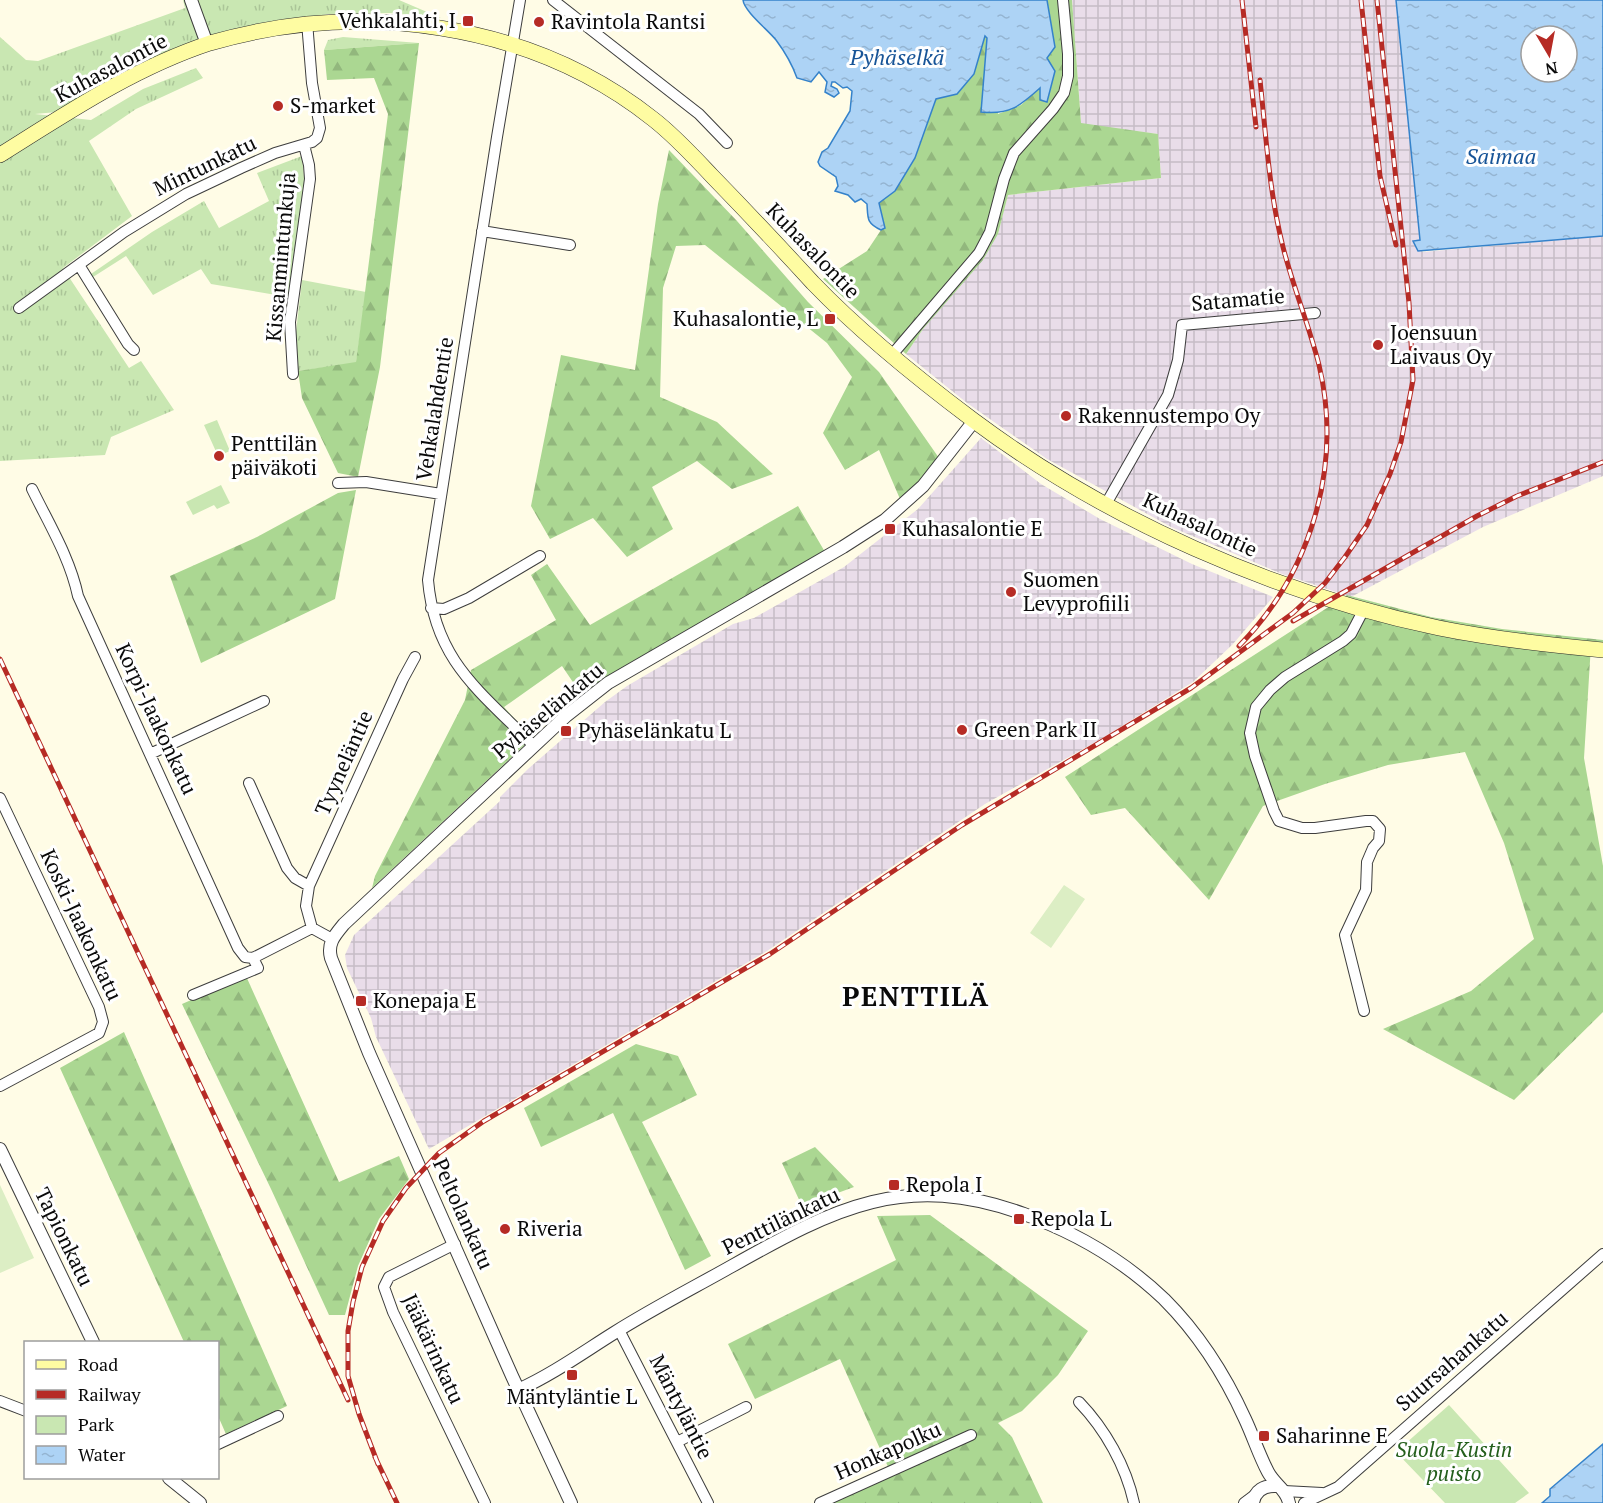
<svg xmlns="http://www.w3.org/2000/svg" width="1603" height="1503" font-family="'PT Serif',serif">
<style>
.industrial{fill:url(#industrial-grid)}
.grass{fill:url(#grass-tufts)}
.forest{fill:url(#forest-firs)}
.park{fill:#c9e7b2}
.pitch{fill:#dceec4}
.water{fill:url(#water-ripples);stroke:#3582ca;stroke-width:1.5;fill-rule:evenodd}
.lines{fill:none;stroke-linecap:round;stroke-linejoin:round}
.minor-casing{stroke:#3d3d3d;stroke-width:12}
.tertiary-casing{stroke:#3d3d3d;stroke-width:14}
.secondary-casing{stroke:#2c2c2c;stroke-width:16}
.minor{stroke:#fff;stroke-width:10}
.tertiary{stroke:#fff;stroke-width:12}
.secondary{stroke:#fefca2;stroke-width:15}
.rail-casing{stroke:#b62b25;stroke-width:5}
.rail{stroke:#fff;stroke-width:3;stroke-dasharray:9;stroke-linecap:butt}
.poi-dot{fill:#b62b25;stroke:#fff;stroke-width:2}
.labels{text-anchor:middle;stroke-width:6;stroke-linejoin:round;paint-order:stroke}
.poi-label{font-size:21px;fill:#0a0a0a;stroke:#fff;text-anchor:start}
.street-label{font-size:21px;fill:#0a0a0a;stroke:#fff}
.park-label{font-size:21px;font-style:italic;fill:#245f1c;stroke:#fff}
.water-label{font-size:22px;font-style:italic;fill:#175497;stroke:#fff}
.district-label{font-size:27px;font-weight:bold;letter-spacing:1.5px;fill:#0a0a0a;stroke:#fff}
</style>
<defs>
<pattern id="industrial-grid" width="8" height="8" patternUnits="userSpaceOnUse" patternTransform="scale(1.5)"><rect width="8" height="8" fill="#e9dde9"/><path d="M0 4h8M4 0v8" fill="none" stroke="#c6bcc6"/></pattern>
<pattern id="grass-tufts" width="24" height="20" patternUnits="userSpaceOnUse" patternTransform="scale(1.5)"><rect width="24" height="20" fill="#c9e7b2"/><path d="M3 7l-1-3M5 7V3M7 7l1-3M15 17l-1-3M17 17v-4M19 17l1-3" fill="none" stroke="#abc598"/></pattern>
<pattern id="forest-firs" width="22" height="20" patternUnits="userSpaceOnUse" patternTransform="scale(1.5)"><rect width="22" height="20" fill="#abd792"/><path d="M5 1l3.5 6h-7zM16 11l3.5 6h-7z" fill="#92b77d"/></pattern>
<pattern id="water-ripples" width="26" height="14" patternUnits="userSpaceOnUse" patternTransform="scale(1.5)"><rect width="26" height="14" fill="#add3f5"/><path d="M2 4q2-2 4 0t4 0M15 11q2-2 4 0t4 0" fill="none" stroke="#94b4d1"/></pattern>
</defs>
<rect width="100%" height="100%" fill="#fffce6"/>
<path class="industrial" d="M1072 0H1396L1420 240 1413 241 1423 252 1603 236V476L1483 527 1351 597 1282 574 1171 527 1047 459 967 403 906 354 923 329 998 234 1008 195 1161 178 1158 134 1081 124Z
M981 438 1041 484 1100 519 1192 564 1273 597 1233 644 1193 682 1101 739 985 804 767 951 429 1149 376 1037 371 1018 347 968 345 955 354 935 500 801V797L528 769 605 702 627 686 733 624 754 618 844 567 918 509Z"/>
<path class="grass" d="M183 0H399L441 18 390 13 329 14 235 29 172 50 57 112 35 114 91 120 143 89 196 68 203 78 136 109 89 141 132 216 63 268 129 368 141 361 174 410 111 437 105 455 0 461V37L26 60 38 61 185 8Z
M343 37 419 43 324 50 328 40Z
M302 156 305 188 288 297 211 284 201 269 153 295 126 256 93 277 91 274 152 232 204 201 219 228 269 201 257 173Z
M302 280 366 292 356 363 298 371 296 332Z"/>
<path class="forest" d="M1047 0H1072L1081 123 1158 134 1161 178 1008 195 998 234 983 260 923 329 906 354 823 279 867 251 881 230 885 228 879 203 895 191 915 158 936 99 957 94 974 74 985 35 987 38 998 114 1021 105 1040 87 1047 101 1055 71 1047 58 1055 47Z
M419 43 380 367 358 477 338 473 302 398 298 371 356 362 388 114 374 78 327 80 324 50Z
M669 150 737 221 808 302 879 372 939 458 920 482 900 499 879 450 845 470 823 433 852 377 827 343 705 245 676 246 663 288 660 397 717 422 773 474 732 489 697 461 652 487 673 529 627 557 593 518 550 539 531 506 561 355 635 370 658 204Z
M356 490 335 599 201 663 170 576 257 537 338 493Z
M798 506 825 552 605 678 581 694 562 666 504 707 532 738 372 888 375 876 465 700 471 670 556 620 531 575 547 564 590 625Z
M1347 595 1431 617 1502 629 1603 640V645H1591L1584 758 1603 866V1012L1514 1100 1383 1029 1471 991 1534 939 1504 843 1465 752 1388 765 1325 784 1263 806 1209 900 1125 808 1091 815 1065 777Z
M246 976 339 1182 399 1156 409 1179 379 1219 358 1266 345 1315H329L271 1189 182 1004Z
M124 1032 287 1406 226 1434 218 1416V1342H184L60 1068Z
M636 1044 678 1056 697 1095 642 1122 711 1256 685 1270 613 1113 541 1147 524 1108Z
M815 1147 854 1187 802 1206 782 1163Z
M930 1215 1088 1331 1058 1375 1022 1411 998 1423 1012 1437 1043 1503H816L889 1469 840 1359 755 1399 728 1344 896 1260 877 1216Z"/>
<path class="park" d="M217 420 230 451 218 456 204 425Z
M221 485 230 503 217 509 214 505 193 515 186 502Z
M1449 1405 1529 1493 1515 1503H1445L1396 1452Z"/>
<path class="pitch" d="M1064 885 1085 899 1051 948 1030 933Z
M0 1185 34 1258 0 1273Z"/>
<path class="water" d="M743 0H1047L1055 47 1047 58 1055 71 1047 102 1040 100V88C1020 106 1010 115 981 112L987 38 985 36 974 74 957 94 936 99 915 158 895 191 879 203 885 228 881 230C866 223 868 218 867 204L861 199 855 202 848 195 835 191 838 186 836 177 820 166 818 162 822 152 828 148 850 111 852 91 847 87 843 88 835 82H832L831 86 837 89 839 93 834 97 825 92 827 82 819 72 811 82 797 78C792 64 785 52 776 40 768 30 744 11 743 0Z
M1396 0H1603V236L1418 251 1413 241 1420 240ZM1531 36H1567V72H1531Z
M1603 1444V1503H1542L1550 1496V1489Z"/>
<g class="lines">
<g class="minor-casing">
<path id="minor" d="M520 0 497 137 428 580C435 661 480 691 533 745
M553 0 699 114 727 143
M482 231 570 245
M79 265 128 344 134 350
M19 308 124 232 186 194 241 168 275 153 312 142 317 138 320 128 312 83 307 22
M891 356 979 253 990 232 1004 179 1014 153 1053 109 1064 93 1068 76V54L1063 0
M293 374 290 322 310 179 309 165 304 145
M338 483 366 482 441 494
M32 489C49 524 70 558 78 596L238 948 245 957 253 958
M1106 504 1168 395 1178 360 1182 325 1315 313
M431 608 444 609 469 598 540 556
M150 754 264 701
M249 783 287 868 295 878 309 886 306 906 312 928
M0 798 99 1007 103 1022 99 1033 0 1086
M309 886 403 679 415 657
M253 958 312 928 332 939
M193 995 258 968 253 958
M1364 1011 1345 935 1366 890 1367 862 1373 848 1379 841 1380 829 1373 821H1366L1315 828H1302L1279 821 1274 811 1255 756 1250 733 1256 707 1270 690 1285 677 1343 641 1351 634 1364 609
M455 1244 389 1277 384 1287 393 1312 485 1503
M619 1330 708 1503
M0 1401 26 1411
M1079 1402C1105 1429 1126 1466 1134 1503
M677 1442 746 1407
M218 1444 278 1416
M1284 1491 1322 1493
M820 1503 971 1435
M1244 1503 1256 1494
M1304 1503 1338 1487 1603 1254"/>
</g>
<g class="tertiary-casing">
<path id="tertiary" d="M191 0 207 44
M0 1149 93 1342
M518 1390C553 1374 582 1353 614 1333 652 1309 693 1288 732 1266 835 1208 905 1171 1024 1214 1077 1233 1123 1260 1164 1299 1198 1333 1225 1375 1245 1419 1253 1436 1259 1455 1268 1472 1275 1485 1287 1490 1289 1503
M169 1478 200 1503
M571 1503 512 1376 369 1053 331 958C327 943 335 935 344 924L566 716 608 683 843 547 885 520 923 486 974 421
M1253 1503C1255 1490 1264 1485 1277 1486"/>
</g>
<g class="secondary-casing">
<path id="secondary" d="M0 155C67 113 134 68 210 43 359 0 529 21 653 119 675 136 693 156 712 176 746 211 780 247 813 283 862 334 917 378 973 420 1107 520 1276 594 1439 628 1493 639 1548 645 1603 650"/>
</g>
<use href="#minor" class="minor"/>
<use href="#tertiary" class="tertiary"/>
<use href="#secondary" class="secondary"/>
<g class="rail-casing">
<path id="rail" d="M1242 0 1256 127
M1361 0 1380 176 1396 245
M1293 621 1477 516 1517 496 1603 462
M1239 646C1311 573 1343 466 1319 365 1309 325 1293 287 1283 247 1269 192 1266 135 1260 80
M0 659 348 1400
M375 1457 397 1503
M378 1464 359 1414 348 1376V1331L353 1302 362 1267 383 1221 406 1188 439 1153 484 1121 770 954 962 825 1191 688 1293 613 1325 583 1345 557 1367 525 1390 474 1401 442 1413 380 1409 303 1377 0"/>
</g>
<use href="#rail" class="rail"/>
</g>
<g class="poi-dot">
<rect x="462" y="15" width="12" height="12" rx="3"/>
<circle cx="539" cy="22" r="6"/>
<circle cx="278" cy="106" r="6"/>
<rect x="824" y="313" width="12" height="12" rx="3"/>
<circle cx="1378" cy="345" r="6"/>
<circle cx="1066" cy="416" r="6"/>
<circle cx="219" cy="456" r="6"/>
<rect x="884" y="523" width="12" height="12" rx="3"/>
<circle cx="1011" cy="592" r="6"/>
<circle cx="962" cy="730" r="6"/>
<rect x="560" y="725" width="12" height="12" rx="3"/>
<rect x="355" y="995" width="12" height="12" rx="3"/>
<rect x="888" y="1179" width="12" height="12" rx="3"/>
<rect x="1013" y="1213" width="12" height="12" rx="3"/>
<circle cx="505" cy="1229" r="6"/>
<rect x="566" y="1369" width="12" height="12" rx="3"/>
<rect x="1258" y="1430" width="12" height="12" rx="3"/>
</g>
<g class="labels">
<g class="poi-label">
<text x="456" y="28" text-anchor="end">Vehkalahti, I</text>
<text x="551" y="29">Ravintola Rantsi</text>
<text x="290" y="113">S-market</text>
<text x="818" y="326" text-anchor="end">Kuhasalontie, L</text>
<text x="1390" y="340">Joensuun<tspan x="1390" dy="24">Laivaus Oy</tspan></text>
<text x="1078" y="423">Rakennustempo Oy</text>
<text x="231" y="451">Penttilän<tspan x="231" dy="24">päiväkoti</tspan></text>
<text x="902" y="536">Kuhasalontie E</text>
<text x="1023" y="587">Suomen<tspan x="1023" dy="24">Levyprofiili</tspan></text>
<text x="974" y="737">Green Park II</text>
<text x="578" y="738">Pyhäselänkatu L</text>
<text x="373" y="1008">Konepaja E</text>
<text x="906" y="1192">Repola I</text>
<text x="1031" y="1226">Repola L</text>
<text x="517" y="1236">Riveria</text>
<text x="572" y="1404" text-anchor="middle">Mäntyläntie L</text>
<text x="1276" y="1443">Saharinne E</text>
</g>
<g class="street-label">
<text transform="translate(111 68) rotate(-28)" y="7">Kuhasalontie</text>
<text transform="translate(205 166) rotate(-26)" y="7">Mintunkatu</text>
<text transform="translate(813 251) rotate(46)" y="7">Kuhasalontie</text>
<text transform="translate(281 257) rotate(-85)" y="7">Kissanmintunkuja</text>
<text transform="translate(1238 300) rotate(-5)" y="7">Satamatie</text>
<text transform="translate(435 409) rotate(-81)" y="7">Vehkalahdentie</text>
<text transform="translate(1200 525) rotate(25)" y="7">Kuhasalontie</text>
<text transform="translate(548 711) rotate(-40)" y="7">Pyhäselänkatu</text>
<text transform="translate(156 719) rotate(65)" y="7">Korpi-Jaakonkatu</text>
<text transform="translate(344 763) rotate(-66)" y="7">Tyyneläntie</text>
<text transform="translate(81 925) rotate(65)" y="7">Koski-Jaakonkatu</text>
<text transform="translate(463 1214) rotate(66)" y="7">Peltolankatu</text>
<text transform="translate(781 1221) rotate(-26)" y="7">Penttilänkatu</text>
<text transform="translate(64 1237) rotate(64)" y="7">Tapionkatu</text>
<text transform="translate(433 1349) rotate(65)" y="7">Jääkärinkatu</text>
<text transform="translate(1452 1361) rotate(-41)" y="7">Suursahankatu</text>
<text transform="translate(681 1407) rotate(63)" y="7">Mäntyläntie</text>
<text transform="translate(888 1451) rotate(-24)" y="7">Honkapolku</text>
</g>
<g class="park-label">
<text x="1454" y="1457">Suola-Kustin<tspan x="1454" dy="24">puisto</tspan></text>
</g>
<g class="water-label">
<text x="897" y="65">Pyhäselkä</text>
<text x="1501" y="164">Saimaa</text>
</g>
<g class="district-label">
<text x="916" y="1006">PENTTILÄ</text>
</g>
</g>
<rect x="24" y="1341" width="195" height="138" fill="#ffffff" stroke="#9d9d9d" stroke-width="1.5"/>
<rect x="36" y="1360" width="30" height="9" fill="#fefca2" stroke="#9d9d9d" stroke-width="1.5"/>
<text x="78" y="1371" font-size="18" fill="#0a0a0a">Road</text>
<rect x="36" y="1390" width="30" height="9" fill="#b62b25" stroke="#9d9d9d" stroke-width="1.5"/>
<text x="78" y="1401" font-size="18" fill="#0a0a0a">Railway</text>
<rect x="36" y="1416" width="30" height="18" fill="#c9e7b2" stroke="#9d9d9d" stroke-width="1.5"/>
<text x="78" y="1431" font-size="18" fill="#0a0a0a">Park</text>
<rect x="36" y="1446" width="30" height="18" fill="url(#water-ripples)" stroke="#9d9d9d" stroke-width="1.5"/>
<text x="78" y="1461" font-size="18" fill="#0a0a0a">Water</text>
<g transform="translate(1549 54) rotate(170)"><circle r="28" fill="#ffffff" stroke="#9d9d9d" stroke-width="1.5"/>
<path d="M0-4.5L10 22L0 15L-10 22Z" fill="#b62b25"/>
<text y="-9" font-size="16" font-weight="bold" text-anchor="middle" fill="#0a0a0a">N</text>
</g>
</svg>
